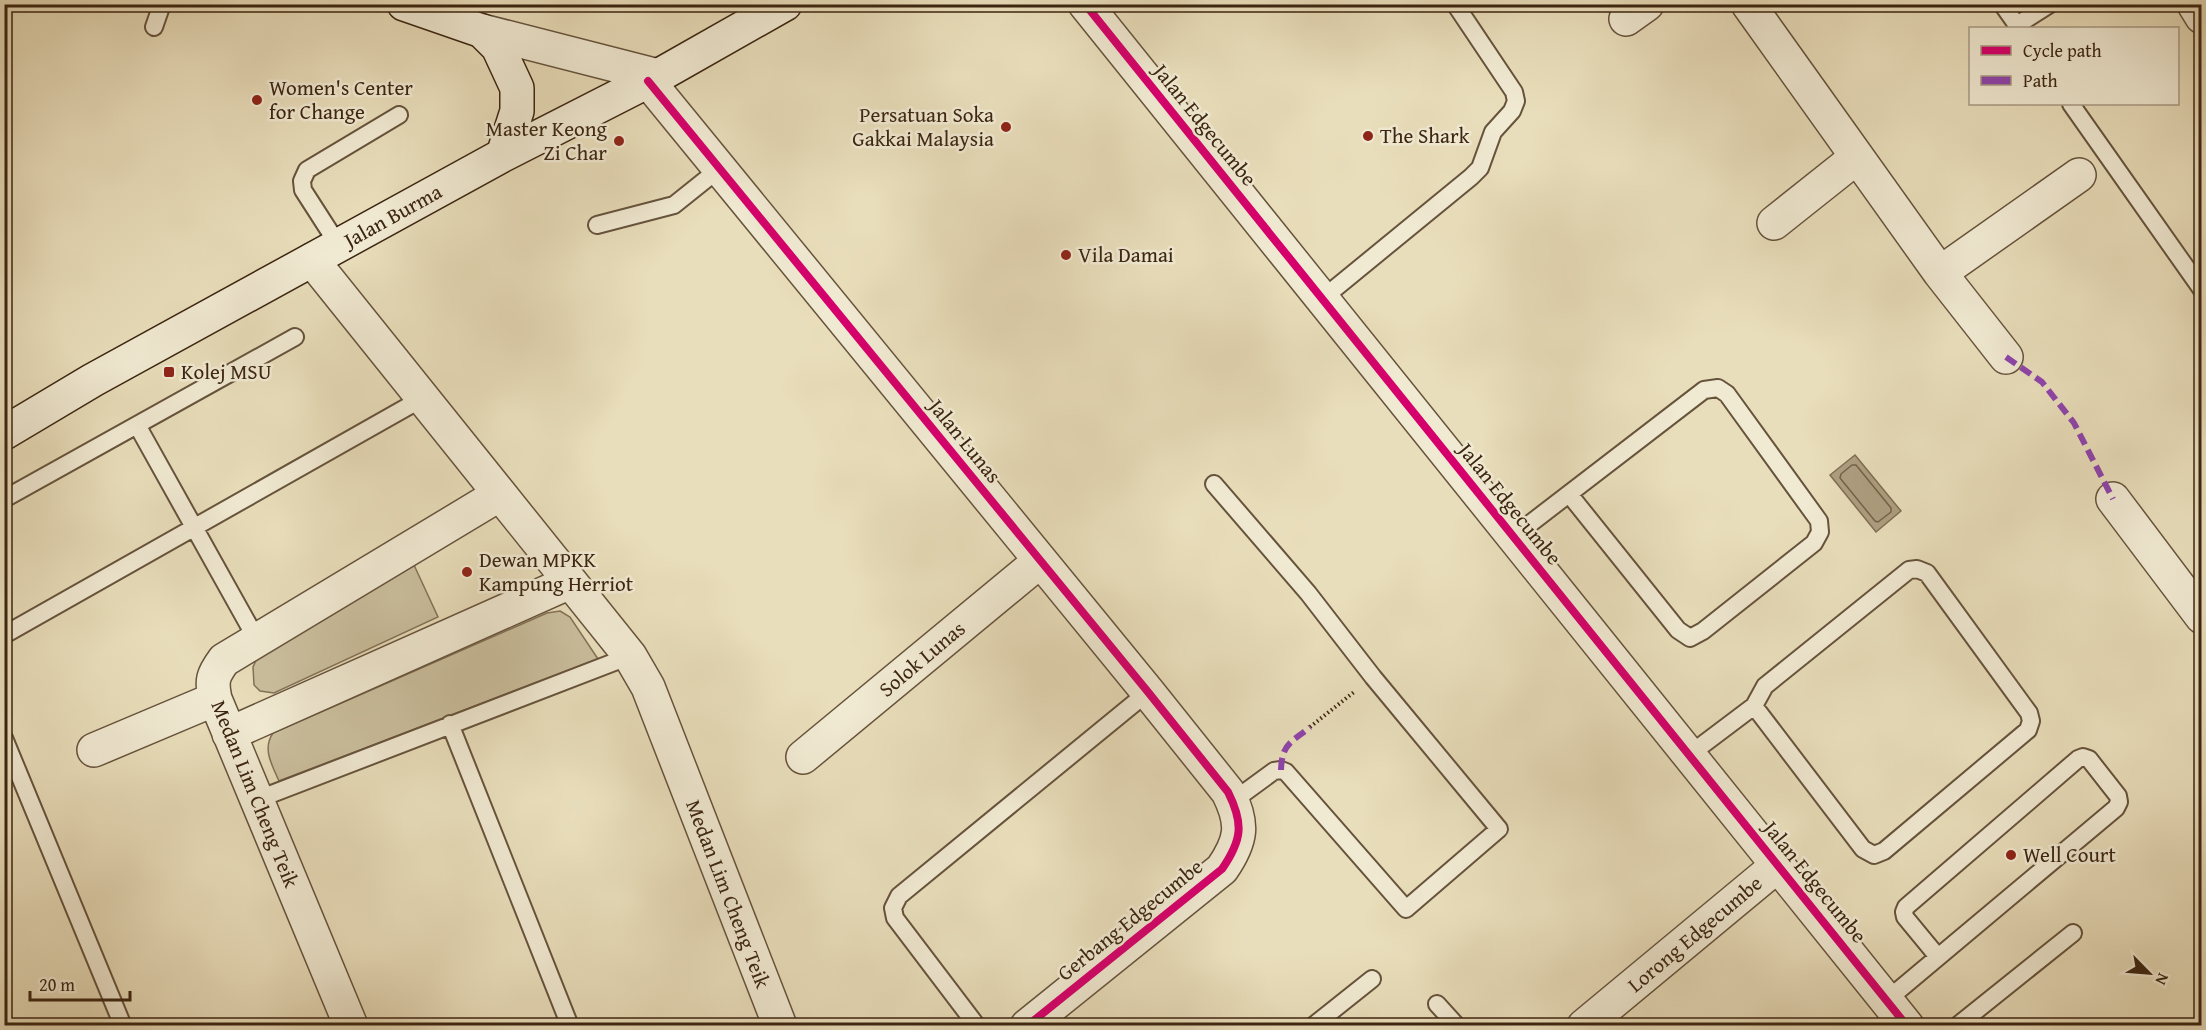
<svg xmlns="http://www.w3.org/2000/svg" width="2206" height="1030" font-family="'Gentium Book Plus',serif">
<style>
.green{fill:#cbbf9e;stroke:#837258;stroke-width:1.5}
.water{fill:#ae9f81;stroke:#806e54;stroke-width:1.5}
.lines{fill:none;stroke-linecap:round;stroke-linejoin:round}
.shore{stroke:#746249;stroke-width:1.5}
.lane-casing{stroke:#66533c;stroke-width:20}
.street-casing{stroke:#66533c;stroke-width:36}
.secondary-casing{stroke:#3b2511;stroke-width:36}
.path{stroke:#3b2511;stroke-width:4;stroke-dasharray:1.5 3;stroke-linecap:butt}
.lane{stroke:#f1ead3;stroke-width:16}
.street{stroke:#f1ead3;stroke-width:33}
.secondary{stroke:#f1ead3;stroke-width:33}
.quiet{stroke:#8e44ad;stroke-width:6;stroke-dasharray:12 6;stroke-linecap:butt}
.cycleway-casing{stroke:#f1ead3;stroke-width:11}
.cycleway{stroke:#d6006c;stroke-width:8}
.poi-dot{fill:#8f2418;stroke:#f1ead3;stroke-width:2}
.labels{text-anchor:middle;stroke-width:5;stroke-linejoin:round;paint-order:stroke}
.poi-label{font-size:21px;fill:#3b2511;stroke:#f1ead3;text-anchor:start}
.street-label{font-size:21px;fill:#3b2511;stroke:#f1ead3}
</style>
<rect width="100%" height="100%" fill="#e9debb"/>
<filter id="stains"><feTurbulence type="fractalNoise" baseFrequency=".00333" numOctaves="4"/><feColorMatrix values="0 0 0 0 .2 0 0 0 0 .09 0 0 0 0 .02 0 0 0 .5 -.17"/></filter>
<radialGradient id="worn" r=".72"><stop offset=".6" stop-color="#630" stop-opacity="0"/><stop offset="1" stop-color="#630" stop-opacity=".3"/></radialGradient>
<path class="green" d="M414 565 438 617 274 693 260 691 254 685 253 667 258 656Z
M560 611 570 617 598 659 279 781C272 765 262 749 273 733L547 613Z"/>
<path class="water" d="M1855 455 1901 511 1876 532 1830 475Z"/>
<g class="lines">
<path class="shore" d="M1852 465H1856L1891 508V512L1878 522 1875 521 1840 478 1841 474Z"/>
<g class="lane-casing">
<path id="lane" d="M2002 4 2019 28
M2017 25 2050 4
M154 27 162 4
M2071 104 2202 290
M597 225 674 205 719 169
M339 246 303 190 302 181 307 170 399 115
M1322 299 1471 177 1480 168 1493 132 1512 111 1516 101 1514 92 1455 4
M137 425 257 640
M1214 484 1308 593 1373 677 1499 829 1406 909 1286 772 1281 770 1274 771 1233 801
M4 499 295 337
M1514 536 1704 390 1718 388 1727 394 1819 521 1820 532 1814 543 1703 631 1690 638 1678 630 1569 494
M1917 569 1927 573 2029 713 2031 721 2028 730 1884 851 1874 855 1863 849 1754 706 1765 686 1909 570Z
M4 635 423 398
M450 724 570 1026
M4 738 123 1026
M1689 755 1754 706
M256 800 630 656
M1887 1000 2116 808 2119 802 2118 796 2089 759 2083 757 2078 759 1906 907 1904 912 1905 917 1938 957
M1437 1004 1457 1026
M977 1026 895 918 893 908 899 896 1148 692
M1313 1026 1372 979
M1957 1026 2073 933"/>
</g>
<g class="street-casing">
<path id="street" d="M1085 4 1907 1026
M1748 4 1940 273 2006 357
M2194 4 2202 17
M1626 19 1647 4
M482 31 658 76
M648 81 1148 692 1228 792C1244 824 1242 840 1222 869L1027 1026
M1774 223 1857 157
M312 260 630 656 648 687 780 1026
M1940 273 2079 175
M2113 499 2202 617
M229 734 570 582
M94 750 215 699
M803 757 1040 561
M351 1026 215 699C211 680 213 675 224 660L500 494
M1584 1026 1778 865"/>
</g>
<g class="secondary-casing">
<path id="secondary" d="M404 4 482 31 498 47 517 88V111L503 155
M4 433 93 380 503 155 658 76 785 4"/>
</g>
<path class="path" d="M1310 727 1354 692"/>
<use href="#lane" class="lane"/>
<use href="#street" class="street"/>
<use href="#secondary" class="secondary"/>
<path class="quiet" d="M2006 357 2042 382 2074 423 2113 499
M1281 770C1282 743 1291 743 1310 727"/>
<g class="cycleway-casing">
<path id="cycleway" d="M1085 4 1907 1026
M648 81 1148 692 1228 792C1244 824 1242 840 1222 869L1027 1026"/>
</g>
<use href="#cycleway" class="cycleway"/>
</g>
<g class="poi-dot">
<circle cx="257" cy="100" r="6"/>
<circle cx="1006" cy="127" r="6"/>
<circle cx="1368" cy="136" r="6"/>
<circle cx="619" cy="141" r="6"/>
<circle cx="1066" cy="255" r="6"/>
<rect x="163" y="366" width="12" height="12" rx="3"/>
<circle cx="467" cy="572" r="6"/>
<circle cx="2011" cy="855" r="6"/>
</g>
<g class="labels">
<g class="poi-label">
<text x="269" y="95">Women's Center<tspan x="269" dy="24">for Change</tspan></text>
<text x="994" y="122" text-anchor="end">Persatuan Soka<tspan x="994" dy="24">Gakkai Malaysia</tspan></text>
<text x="607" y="136" text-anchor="end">Master Keong<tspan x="607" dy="24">Zi Char</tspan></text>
<text x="1380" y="143">The Shark</text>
<text x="1078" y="262">Vila Damai</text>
<text x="181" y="379">Kolej MSU</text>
<text x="479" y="567">Dewan MPKK<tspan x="479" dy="24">Kampung Herriot</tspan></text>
<text x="2023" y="862">Well Court</text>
</g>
<g class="street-label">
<text transform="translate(1205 125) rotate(51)" y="7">Jalan Edgecumbe</text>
<text transform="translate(393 216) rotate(-29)" y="7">Jalan Burma</text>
<text transform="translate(965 441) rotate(51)" y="7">Jalan Lunas</text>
<text transform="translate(1510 504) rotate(51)" y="7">Jalan Edgecumbe</text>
<text transform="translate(922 659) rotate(-40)" y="7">Solok Lunas</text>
<text transform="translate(255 794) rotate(68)" y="7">Medan Lim Cheng Teik</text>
<text transform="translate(1815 882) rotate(51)" y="7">Jalan Edgecumbe</text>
<text transform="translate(728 894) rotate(69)" y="7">Medan Lim Cheng Teik</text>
<text transform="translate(1130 920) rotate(-39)" y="7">Gerbang Edgecumbe</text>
<text transform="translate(1695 934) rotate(-40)" y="7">Lorong Edgecumbe</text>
</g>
</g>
<rect width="2206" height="1030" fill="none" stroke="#e9debb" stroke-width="24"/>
<rect x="6" y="6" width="2194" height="1018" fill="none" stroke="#3b2511" stroke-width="3"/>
<rect x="12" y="12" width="2182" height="1006" fill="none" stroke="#3b2511" stroke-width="1.5"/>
<rect x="1969" y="27" width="210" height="78" fill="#f1ead3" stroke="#a89b85" stroke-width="1.5"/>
<rect x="1981" y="46" width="30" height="9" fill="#d6006c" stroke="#a89b85" stroke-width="1.5"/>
<text x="2023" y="57" font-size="18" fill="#3b2511">Cycle path</text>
<rect x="1981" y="76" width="30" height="9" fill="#8e44ad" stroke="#a89b85" stroke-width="1.5"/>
<text x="2023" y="87" font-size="18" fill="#3b2511">Path</text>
<g transform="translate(2149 973) rotate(115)" stroke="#f1ead3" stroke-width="4.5" paint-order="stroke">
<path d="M0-4.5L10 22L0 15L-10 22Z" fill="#3b2511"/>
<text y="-9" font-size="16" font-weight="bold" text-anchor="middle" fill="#3b2511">N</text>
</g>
<path d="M30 991v9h100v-9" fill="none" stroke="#3b2511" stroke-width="3"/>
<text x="39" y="991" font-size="18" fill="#3b2511" stroke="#f1ead3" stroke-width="4.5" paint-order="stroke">20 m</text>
<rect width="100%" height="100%" filter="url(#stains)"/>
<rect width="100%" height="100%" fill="url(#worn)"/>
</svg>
